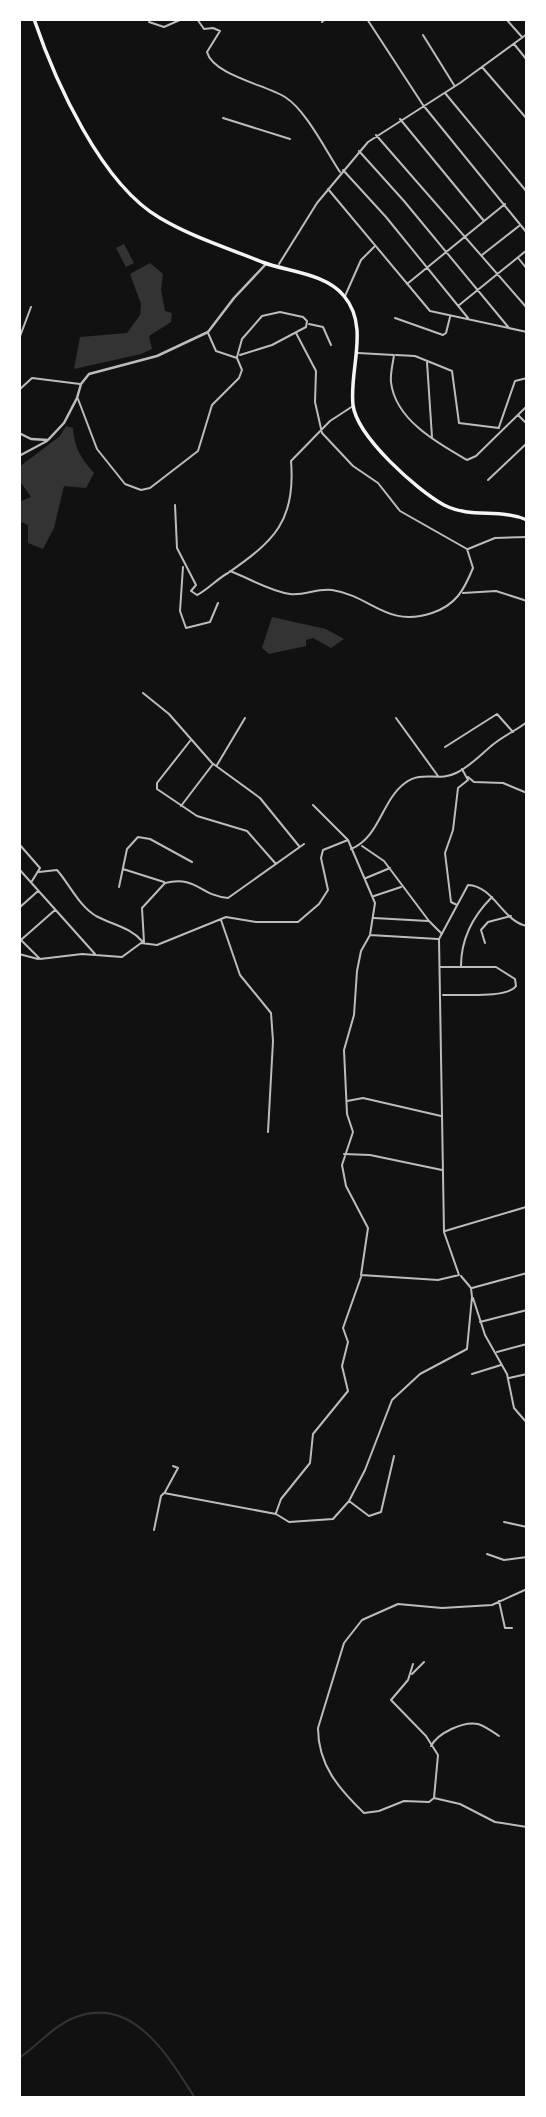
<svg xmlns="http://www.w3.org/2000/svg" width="546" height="2117" font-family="'Fira Sans Condensed',sans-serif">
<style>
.water{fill:#333}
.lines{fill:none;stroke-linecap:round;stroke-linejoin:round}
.stream{stroke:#333;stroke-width:2}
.minor{stroke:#bcbcbc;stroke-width:2}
.tertiary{stroke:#bcbcbc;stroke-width:2.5}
.primary{stroke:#f5f5f5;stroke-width:3.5}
</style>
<rect width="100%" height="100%" fill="#111"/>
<path class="water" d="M124 244 134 263 126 267 116 248Z
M150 263 163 274 161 290 165 311 172 313 171 322 149 336 152 349 141 354 74 369 80 337 127 333 140 315 141 304 130 274Z
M66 426 73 428C74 447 81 459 94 473L86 488 64 486 54 528 43 549 28 543V525L19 521V502L31 497 19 480V467L60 436Z
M272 617 326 629 344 639 331 648 313 638 306 640V646L269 654 262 648Z"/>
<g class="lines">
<path class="stream" d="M19 2058C37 2046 51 2028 71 2019 132 1992 168 2056 195 2098"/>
<path class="minor" d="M197 19 204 29 213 28 220 31 207 52C213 75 266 85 285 97 306 110 326 151 340 172
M367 19 423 105 527 233
M506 19 522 37
M149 22 164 27 182 19
M322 22 325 19
M423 35 454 85
M514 44 527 60
M482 67 527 119
M445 93 527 192
M223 118 290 139
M400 119 484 221
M376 135 527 308
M359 151 404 201 509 328
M343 170 386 217 468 318
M328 189 430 311 527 332
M482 255 519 226
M519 259 527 269
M279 264 317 203 368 142 460 83 527 34
M407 284 505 204
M345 296 361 260 374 247
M458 306 527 250
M395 318 443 335 446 333 450 317
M309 324 323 327 331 345
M19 339 31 307
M358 353 394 355C393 363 390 374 391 382 395 420 439 444 467 460L476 456 527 406
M396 355 415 356 452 371 459 423 499 428
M237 357 242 339 262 316 280 312 303 317 307 321 306 327 272 345 240 355
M427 362 432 437
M19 390 32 378 80 384
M78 399 97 449 125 484 141 490 150 488 198 451 212 405 239 378 242 370 237 358 216 351 208 333
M518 415 526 423 527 434
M499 427 515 381 527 378
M19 456 47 441
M488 480 527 443
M175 505 177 548 196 585 191 591 197 595C207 590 217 579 228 573 274 541 296 521 291 461L330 421 353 406
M468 549 495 538 527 537
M183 567 180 611 186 628 210 622 218 603
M230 571C249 578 269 591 290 594 304 596 317 588 332 590 372 596 386 628 432 613 456 605 464 590 473 568L467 549 400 511 378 483 353 466 322 433 315 402 316 371 296 333
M463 593 496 591 527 601
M143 693 169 714 212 763 260 798 299 846
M396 718 438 776
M190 741 157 783V789L197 816 247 831 276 864
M445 747 497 714 513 732
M217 765 245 718
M468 777 474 782 503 783 527 793
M313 805 348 840
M181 806 213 764
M19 844 40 868 32 881
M362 846 384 861 429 921 442 934
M351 849C380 837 381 801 405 783 422 770 439 782 456 773 470 767 483 752 495 743 505 735 517 730 527 722
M19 869 95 954
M123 869 164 882
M39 872 57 870C70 885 79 906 96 916 113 925 130 927 143 942
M366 878 390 868
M119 887 127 849 138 837 150 839 192 862
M374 896 401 887
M457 905 451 902 445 853 453 830 458 788 468 780 462 769
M19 908 38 891
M374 918 428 921
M221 920 240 975 271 1013 273 1041 268 1132
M370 935 438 939
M19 938 40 959 82 954 122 957 141 943 157 945 226 917 256 922H298L319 904 328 890 321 858 323 850 348 840 375 903 370 935 361 951 357 971 354 1015 344 1050 347 1114 353 1132 342 1165 346 1186 368 1228 361 1275 438 1280 459 1275 444 1232 439 939 468 885C494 886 503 922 527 926
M22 939 55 910
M144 942 142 908 165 883C196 875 201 896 228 898L304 844
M485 943 481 930 488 922 511 916
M19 954 38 959
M461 966C461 940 473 916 492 897
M440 967H496L515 979 516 986C507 999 460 994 443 995
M347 1101 363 1098 441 1116
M344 1154 370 1155 442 1170
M445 1231 526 1207
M472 1288 527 1273
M473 1298 485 1335 507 1374 514 1408 527 1423
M480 1322 527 1310
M497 1352 527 1344
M472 1374 501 1365
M509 1378 527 1374
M165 1492 178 1468 173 1466
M349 1501 369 1516 381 1512 394 1456
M276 1513 281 1499 310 1463 313 1434 348 1391 342 1366 348 1342 343 1328 361 1277
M504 1522 527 1527
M154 1530 161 1496 164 1493 276 1514 289 1522 333 1519 349 1501 365 1470 392 1400 420 1374 467 1349 472 1297 471 1288 461 1276
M487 1554 504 1560 527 1557
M527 1589 492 1605 442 1608 398 1604 362 1620 344 1643 318 1728C318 1765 339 1789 364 1813L379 1811 404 1801 429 1802 434 1798 460 1804 495 1822 527 1827
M499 1601 505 1628H512
M413 1664 408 1680 391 1700 426 1736 438 1755 434 1798
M412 1674 424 1662
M431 1746C438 1733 463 1721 478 1724 485 1726 493 1732 499 1736"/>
<path class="tertiary" d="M19 433 31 439 48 440 64 423 77 398 81 384 89 374 157 356 208 332 234 298 266 264"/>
<path class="primary" d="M34 19C55 81 101 184 160 218 192 237 228 248 262 262 288 272 325 273 344 296 370 327 349 369 353 405 357 437 417 490 444 505 471 519 500 508 527 520"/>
</g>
<rect width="546" height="2117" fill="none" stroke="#ffffff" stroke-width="42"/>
</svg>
